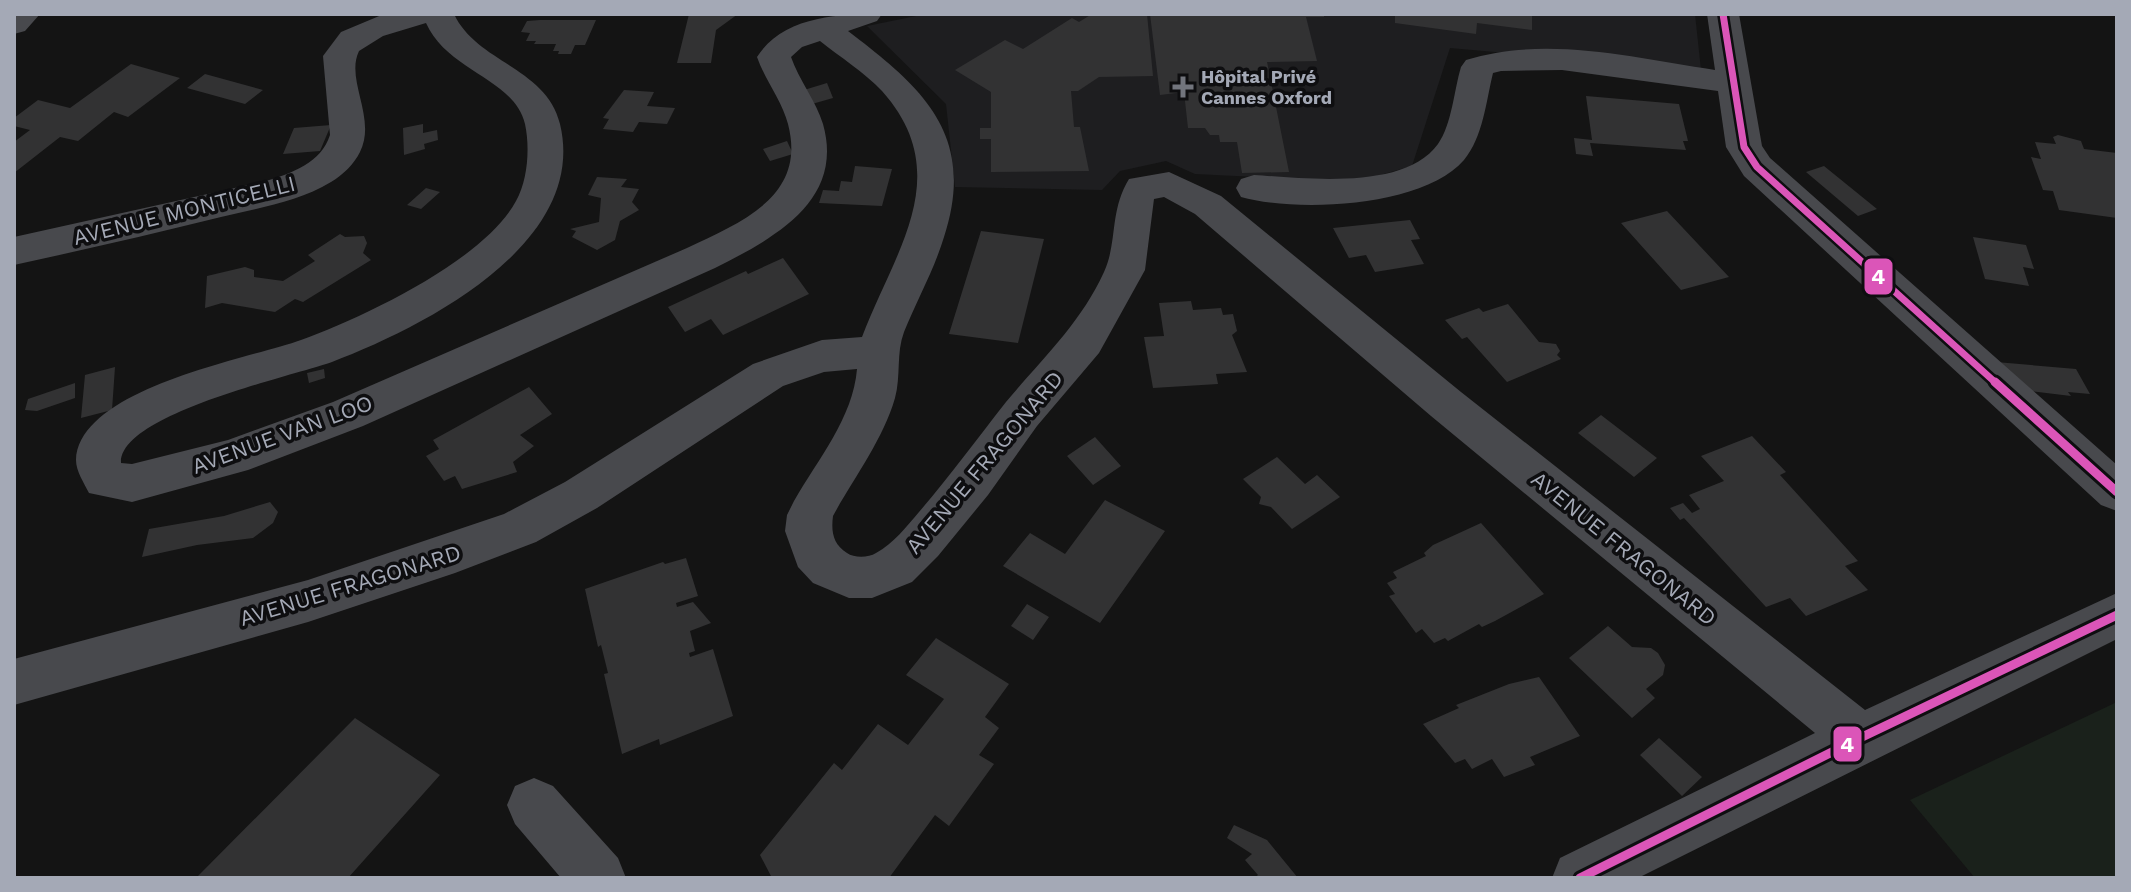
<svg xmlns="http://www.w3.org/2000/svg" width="2131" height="892" font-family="'Work Sans',sans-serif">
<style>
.built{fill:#1e1e20}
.green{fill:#1a211b}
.building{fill:#323233}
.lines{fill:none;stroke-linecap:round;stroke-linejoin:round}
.minor{fill:#48494d;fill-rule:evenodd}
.bus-1-far1-casing{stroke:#0e0e10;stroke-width:12}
.bus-1-casing{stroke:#0e0e10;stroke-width:15}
.bus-1-far1{stroke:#db55b8;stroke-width:7}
.bus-1{stroke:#db55b8;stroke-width:9}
.poi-dot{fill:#72757d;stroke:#0e0e10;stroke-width:3}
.labels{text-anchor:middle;stroke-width:7;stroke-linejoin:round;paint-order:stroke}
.far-poi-label{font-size:18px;font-weight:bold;fill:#a4a9b6;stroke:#0e0e10;text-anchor:start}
.street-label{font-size:22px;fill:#a4a9b6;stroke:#0e0e10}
.line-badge{stroke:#0e0e10;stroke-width:3}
.badge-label{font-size:22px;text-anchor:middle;font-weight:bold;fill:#fff}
</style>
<rect width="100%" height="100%" fill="#141414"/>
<path class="built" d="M926 14H1695L1701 70 1450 48 1412 166 1356 182 1195 174 1166 161 1120 171 1102 190 955 187 946 104 867 26Z"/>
<path class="green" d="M2117 702V878H1975L1910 800Z"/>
<path class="building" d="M689 14H738L716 30 711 63H677Z
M1092 14H1147L1153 76 1099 77 1078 91H1071L1074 127H1080L1089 171 991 172V139H980V128H991V92L955 70 1005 40 1023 49 1072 18 1079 22Z
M1150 14H1324V17H1306L1317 61 1267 62 1289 172 1242 173 1237 142H1220L1219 135H1210L1205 128H1188L1184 92 1160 95Z
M1395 14H1532V30L1477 23 1476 34 1395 23Z
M540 20H596L585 45H575L571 54H558L559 51H553L556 44H534L536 41H526L530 33 521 32 527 21Z
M131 64 180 78 128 117 114 112 78 141 60 137 14 173V142L30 130 14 126V118L38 100 70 108Z
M205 74 263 90 245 104 187 88Z
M827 83 833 98 812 104 804 90Z
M624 90 654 92 647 106 675 108 667 124 639 122 633 132 603 129 609 119 603 118Z
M1586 96 1679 104 1688 141H1683L1686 150 1590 143 1593 156 1576 154 1574 138 1592 140Z
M423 124V133L437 130 438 140 424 144 425 149 404 155 403 128Z
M331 125 320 151 283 154 294 128Z
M2058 135 2081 141 2084 149 2117 153V218L2059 210 2053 191 2043 190 2031 157 2041 159 2035 142 2056 144 2053 137Z
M787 141 793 154 770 161 763 149Z
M855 166 892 169 882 206 819 203 823 190 839 191 841 181 852 182Z
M1824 166 1877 209 1858 216 1806 172Z
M597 177 627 179 621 187 639 189 632 202 639 210 620 221 615 240 597 250 572 237 576 231 570 229 599 222 601 198 588 195Z
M426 188 440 192 421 209 407 205Z
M1667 211 1729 277 1681 290 1621 223Z
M1410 220 1420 239 1411 240 1424 264 1375 272 1366 255 1349 258 1333 228Z
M981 231 1044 239 1018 343 949 334Z
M340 234 345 237 364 236 367 243 363 253 371 260 303 302 295 299 275 312 222 303 205 308 207 276 245 267 254 270V277L283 281 315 261 308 255Z
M1973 237 2026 245 2034 269 2023 267 2029 286 1985 279Z
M783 258 809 294 723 335 711 319 685 332 668 307 746 271 748 274Z
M1191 301 1193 310 1221 308 1223 315 1233 314 1237 331 1232 335 1247 372 1216 374 1218 384 1153 388 1144 337 1164 336 1159 303Z
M1508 304 1539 342 1556 344 1560 351 1557 355 1561 359 1507 382 1467 337 1462 339 1445 320 1479 308 1483 312Z
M1996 362 2076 369 2090 394 2068 392 2071 396 2023 390Z
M115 367 112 410 81 418 85 375Z
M324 369 325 378 309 383 307 373Z
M75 383V398L37 411 25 410 28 399Z
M529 387 552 414 520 435 534 446 513 462 517 472 462 489 455 476 444 481 426 456 439 449 433 440Z
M1601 415 1657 458 1634 477 1578 433Z
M1752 436 1786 472 1780 475 1858 561 1845 566 1868 590 1806 616 1790 598 1766 607 1684 518 1680 520 1670 508 1683 503 1692 513 1700 509 1689 495 1724 481 1701 456Z
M1095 437 1121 466 1093 485 1067 456Z
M1277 457 1305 484 1317 475 1340 497 1292 529 1271 507 1259 504 1261 497 1243 479Z
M1105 500 1165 531 1100 623 1003 566 1030 533 1065 554Z
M270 502 278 512 273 523 253 538 197 545 142 557 149 529 224 516Z
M1481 523 1544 594 1495 621 1482 627 1479 624 1448 641 1445 638 1434 643 1422 629 1416 633 1389 596 1395 594 1387 583 1397 578 1393 572 1426 556 1424 553 1433 545Z
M686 558 698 596 676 603 677 607 693 602 711 623 690 631 695 651 689 653 690 657 713 649 733 716 660 745 659 739 622 754 604 674 608 673 601 645 598 647 585 589 663 562 665 564Z
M1027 604 1049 617 1033 640 1011 626Z
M1608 626 1632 647 1651 648 1658 653 1665 665 1663 675 1646 689 1655 698 1632 718 1569 658Z
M936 638 1009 684 985 717 999 728 979 755 994 764 949 826 935 815 889 878H772L760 855 834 763 842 770 878 724 908 745 944 699 906 675Z
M1539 677 1580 736 1530 757 1535 765 1504 777 1492 759 1472 769 1465 759 1455 763 1423 724 1459 708 1456 705 1509 684Z
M355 718 440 775 348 878H196Z
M1659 738 1702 777 1682 796 1640 755Z
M1234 825 1267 840 1298 878H1254L1258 875 1245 860 1252 854 1227 838Z"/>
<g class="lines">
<path class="minor" d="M14 14H40L25 31 14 34Z
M384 14H454C477 63 546 67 560 124 589 244 422 328 332 362 293 376 119 414 121 463L132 464 228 440 333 402 687 248C741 222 807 197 788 124 782 101 765 80 757 57 783 16 838 14 882 14L877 21 848 31C923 88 977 135 944 237 934 270 917 300 904 332 896 353 901 376 895 398 883 440 853 479 833 516 831 532 833 544 847 553 854 558 868 558 876 553 893 544 907 526 919 512 950 476 977 439 1006 402 1041 360 1081 323 1104 272 1118 241 1109 212 1129 179L1169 172 1221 196 1461 392 1865 710 2117 593V639L1638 878H1552L1560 858 1815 733 1431 416 1195 214 1164 197 1154 199 1145 270 1099 353 1037 426 988 495 938 556 912 582 872 598H849L813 583 798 567 785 531 787 515 794 501C818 459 853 418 857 369L824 372 783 386 597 508 536 542 455 573 308 622 14 705V659L308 580 504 514 565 482 753 364 822 340 862 337C894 252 957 175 882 91 864 72 840 57 820 41L802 47 791 57C799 80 816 101 823 124 845 202 772 239 715 268L363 426 248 470 132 502 89 493C84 483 76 471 76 460 79 388 248 359 301 340 362 318 485 260 516 201 528 180 530 147 525 124 514 78 448 72 426 23L383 36 359 51C345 80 377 118 360 152 354 164 343 175 331 182 298 202 258 208 221 217 153 234 83 250 14 265V237L266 181C292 173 321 163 330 135L323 56 341 32Z
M1707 14H1739L1762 146 1770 158 2117 465V511L2101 505 1744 176 1726 147 1718 91 1562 70 1501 71 1493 73C1486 102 1483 137 1464 160 1424 207 1297 213 1241 197L1236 188 1241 179 1254 175C1305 178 1404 191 1438 144 1452 124 1454 90 1461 67L1466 60C1546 35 1634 58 1715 70Z
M534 778 553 786 618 858 626 878H561L515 824 507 805 515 786Z"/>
<g class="bus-1-far1-casing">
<path id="bus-1-far1" d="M1723 14 1744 147 1757 167 1997 384"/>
</g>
<g class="bus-1-casing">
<path id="bus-1" d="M1995 382 2117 492
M1580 878 1860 738 2117 615"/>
</g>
<use href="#bus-1-far1" class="bus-1-far1"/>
<use href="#bus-1" class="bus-1"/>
</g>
<path class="poi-dot" d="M1179 75h8v8h8v8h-8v8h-8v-8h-8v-8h8z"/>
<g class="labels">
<g class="far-poi-label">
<text x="1201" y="83">Hôpital Privé<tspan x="1201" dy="21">Cannes Oxford</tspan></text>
</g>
<g class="street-label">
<text transform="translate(184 210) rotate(-14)" y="8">AVENUE MONTICELLI</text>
<text transform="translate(282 434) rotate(-20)" y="8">AVENUE VAN LOO</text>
<text transform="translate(984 462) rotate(-50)" y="8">AVENUE FRAGONARD</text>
<text transform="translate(1624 548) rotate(39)" y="8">AVENUE FRAGONARD</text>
<text transform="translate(350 585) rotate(-17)" y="8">AVENUE FRAGONARD</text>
</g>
</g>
<g class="line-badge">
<rect x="1863" y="257" width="31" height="39" rx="8" fill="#db55b8"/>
<rect x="1832" y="725" width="31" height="38" rx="8" fill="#db55b8"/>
</g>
<g class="badge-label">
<text x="1878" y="284">4</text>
<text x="1847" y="752">4</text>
</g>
<rect width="2131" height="892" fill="none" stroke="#a4a9b6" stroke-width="32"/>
</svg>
